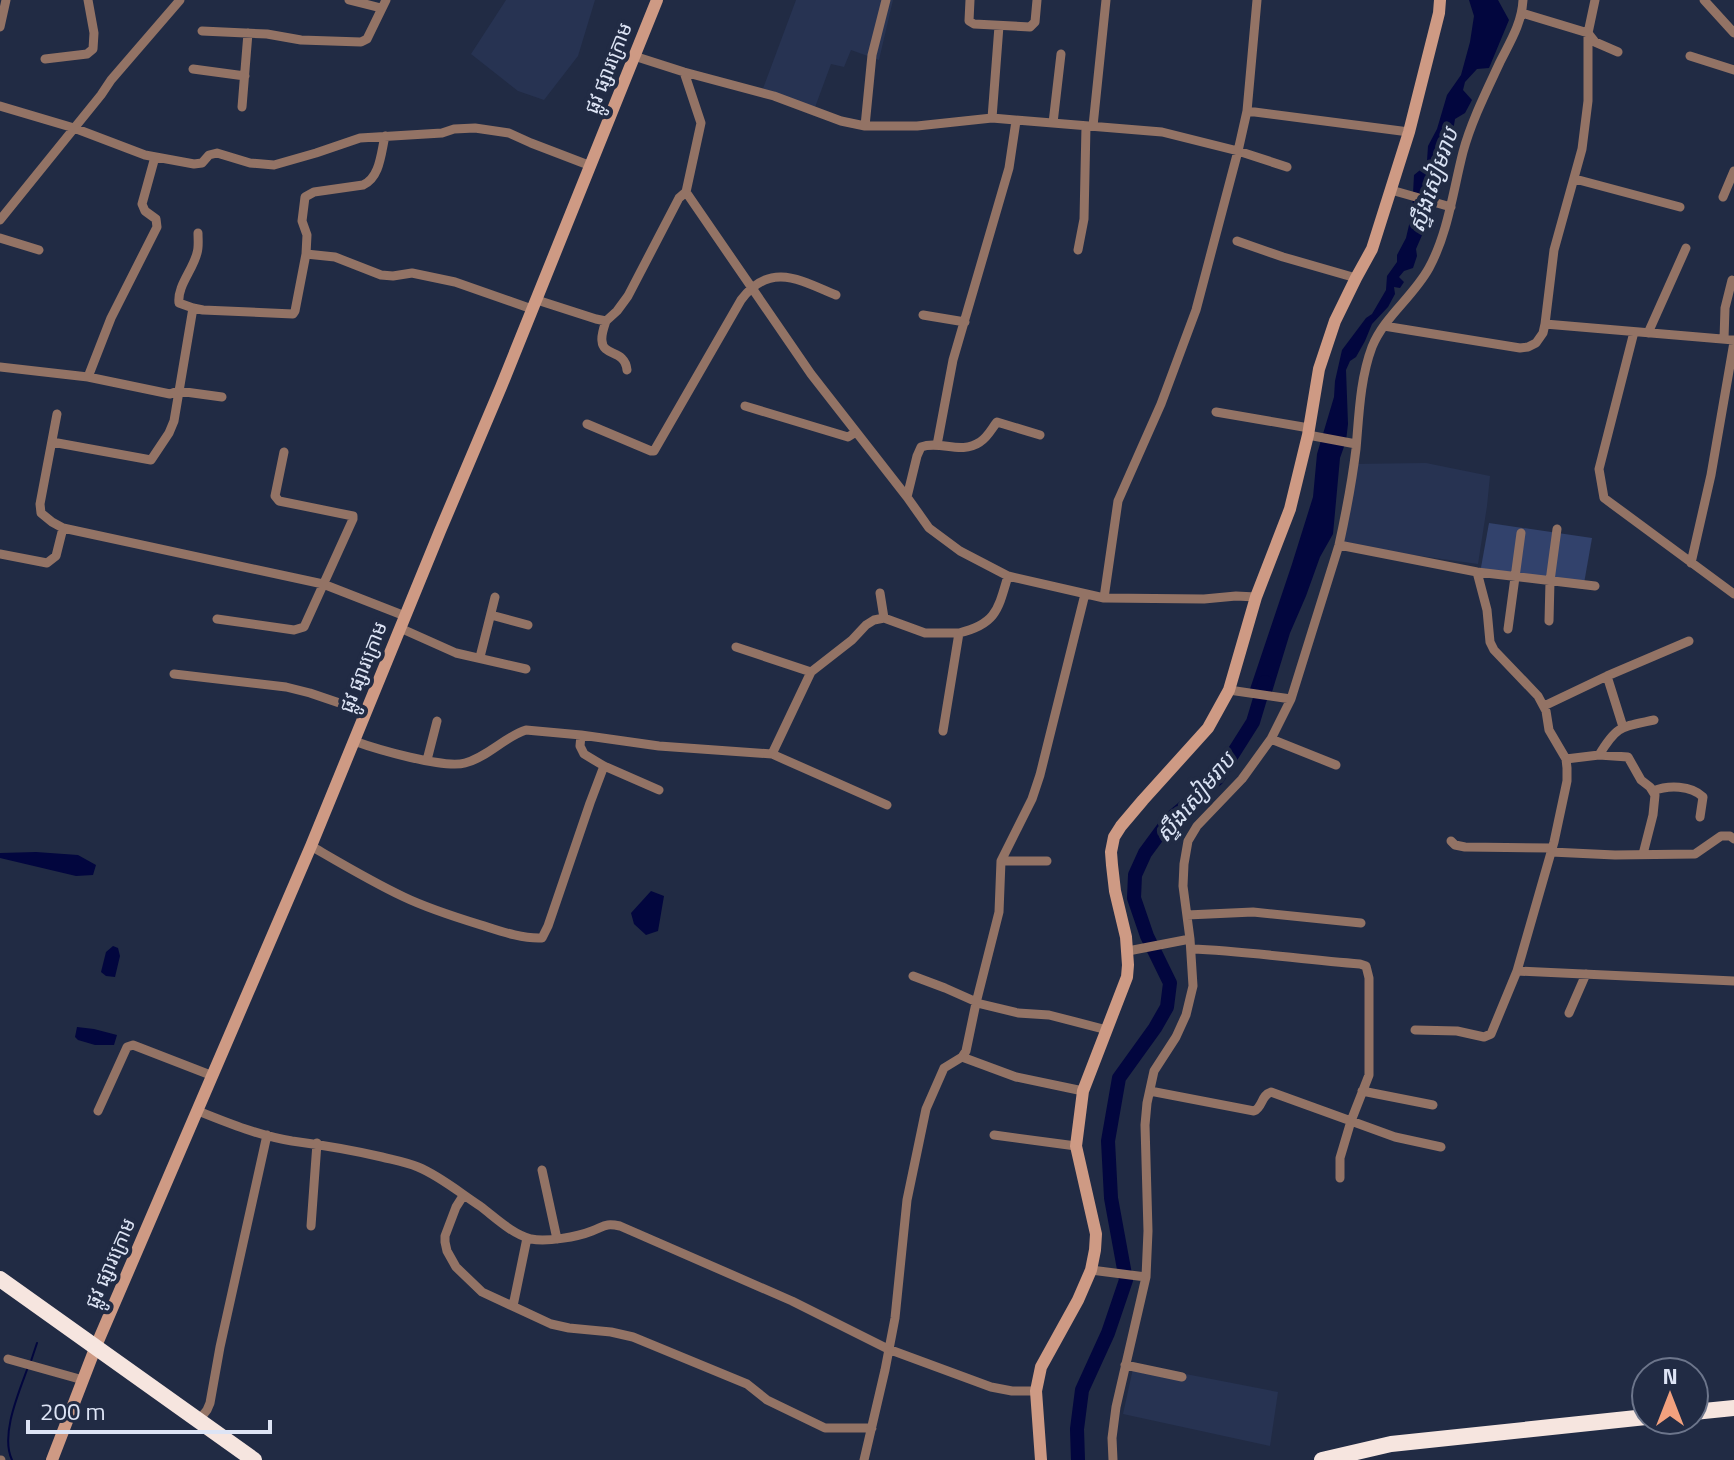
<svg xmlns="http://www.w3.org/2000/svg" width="1734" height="1460" font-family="'Titillium Web','Noto Sans Khmer',sans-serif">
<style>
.built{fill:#273352}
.green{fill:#32426c}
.water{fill:#02063e}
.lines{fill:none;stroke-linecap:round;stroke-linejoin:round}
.stream{stroke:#02063e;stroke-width:2}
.river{stroke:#02063e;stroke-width:14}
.street{stroke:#937365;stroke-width:9}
.secondary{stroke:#ce9a84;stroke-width:12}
.highway{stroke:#f6e5df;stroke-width:16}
.labels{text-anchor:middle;stroke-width:8;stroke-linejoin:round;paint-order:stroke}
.street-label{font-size:20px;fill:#dde4f5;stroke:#212b44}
.water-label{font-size:22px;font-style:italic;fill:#d9e2f4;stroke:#212b44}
</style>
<rect width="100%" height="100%" fill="#212b44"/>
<path class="built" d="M506 0H595L578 56 544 100 518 91 471 54Z
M796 0H893L879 60 851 50 844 67 831 64 814 110 761 94Z
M1426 463 1490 476 1487 506 1478 564 1341 545 1352 464Z
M1134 1364 1278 1392 1270 1446 1123 1414Z"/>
<path class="green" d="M1489 523 1592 538 1583 589 1480 573Z"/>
<path class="water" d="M1469 0H1498L1509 20 1489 68 1477 69 1465 82 1463 90 1472 100 1465 113 1455 119 1450 149 1443 152 1446 169 1441 176 1433 202 1425 216 1426 226 1416 249 1417 256 1413 268 1404 271 1399 277 1404 282 1400 288 1394 287 1395 294 1388 307 1372 324 1365 341 1356 357 1350 361 1346 370 1348 424 1346 441 1340 458 1333 534 1320 557 1306 596 1290 633 1272 692 1250 689 1292 564 1313 497 1317 454 1334 397 1335 381 1342 350 1366 318 1372 314 1386 290 1387 276 1397 262V255L1406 238 1412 212 1414 175 1425 166 1427 161 1428 146 1437 129 1447 95 1461 75 1470 42 1474 16Z
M36 852 78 855 96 865 93 875 76 876 0 858V853Z
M651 891 664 896 658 931 646 935 634 924 631 913Z
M113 946 118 948 120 956 115 977 106 976 101 972 106 952Z
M77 1027 94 1029 117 1035 114 1045H95L78 1040 75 1037Z"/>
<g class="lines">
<path class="stream" d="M31 1361 37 1343
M12 1460C0 1435 19 1392 28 1367"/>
<path class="river" d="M1078 1460 1077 1429 1082 1390 1108 1333 1126 1280 1111 1198 1108 1141 1119 1078 1155 1028 1167 1007 1170 983 1147 936 1134 898 1135 875 1145 853 1170 819 1217 779 1253 722 1265 682"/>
<path class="street" d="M349 0 381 8
M970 0 969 21 974 24 1030 27 1035 22 1037 0
M1704 0 1734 33
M1522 13 1588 33 1595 42 1618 52
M0 27 6 0
M202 31 267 34 301 40 361 42 367 39 386 0
M634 56 684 72 774 96 841 121 865 126H917L992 118 1162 132 1238 151 1287 167
M1690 56 1734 70
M45 59 87 54 93 49 94 33 88 0
M193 69 245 76
M684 72 701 123 686 192 811 374 907 497 929 528 960 551 1008 576 1104 598 1204 599 1236 596 1256 597
M0 106 74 128 145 155 194 164 202 163 209 155 217 153 250 163 274 165 316 153 360 138 442 133 454 129 475 128 509 133 531 143 591 166
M242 107 248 33
M1247 111 1409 132
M992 118 999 26
M1053 123 1061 54
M865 126 872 55 886 0
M1093 126 1106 0
M1575 179 1680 207
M1391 190 1451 207
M1723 197 1734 171
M0 220 101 95 111 80 180 0
M198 233C198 240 199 247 197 253 193 270 177 286 179 303L193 308 203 310 293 314 295 311 306 254 307 235 302 221 305 197 314 192 363 185C380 178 381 153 385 136
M0 238 39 250
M1237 241 1283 257 1356 278
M1078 250 1084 219 1086 126
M306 254 335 257 381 275 393 276 412 273 455 282 532 309
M537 300 596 319 606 321 617 311 628 296 679 198 686 192
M923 315 965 322
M606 321C604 327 601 335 602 341 603 357 625 349 627 370
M1545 324 1734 340
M1384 326 1520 348 1528 347 1536 343 1543 333 1545 324 1554 250 1582 149 1588 101V33L1595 0
M1634 332 1599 469 1604 498 1734 594
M1648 333 1686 248
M1724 339 1725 308 1732 280
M0 367 88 377 170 394 178 391 222 397
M88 377 111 318 157 227 156 219 145 211 142 204 155 157
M745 406 848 437 856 432
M1216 412 1309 428
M57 414 40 504 41 513 52 522 63 528 323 584 405 616
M587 424 651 451H654L741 300C770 261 800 280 836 295
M1308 435 1356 444
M52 442 151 460 169 433 174 421 193 308
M937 445 953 360 1009 168 1016 121
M907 497 917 456 921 447C940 440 961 455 980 442 988 437 992 428 997 422L1040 435
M1339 545 1477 572 1595 586
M0 554 47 563 56 556 63 528
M1691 563 1711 475 1734 342
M880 593 884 618 925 633H959
M1104 598 1118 501 1161 404 1196 310 1238 151 1247 111 1257 0
M491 615 528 625
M217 619 294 630 304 627 353 519V516L279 501 275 496 284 452
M1549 621 1550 581 1557 529
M400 628 456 653 526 669
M1508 629 1521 533
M736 647 811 672
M480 657 495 597
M174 674 286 687 310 693 366 712
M1607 676 1623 727
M1229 690 1291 699
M1544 706 1607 676 1689 641
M943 731 959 633C996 624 998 610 1008 576
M581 735 580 746 584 754 604 766 659 790
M1271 739 1336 765
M354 741C376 749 444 769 465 763 488 757 504 737 526 730L581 735 659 746 772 754 811 672 852 640 866 625 874 620 884 618
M772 754 887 805
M1599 755C1617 725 1621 727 1654 720
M1566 759 1599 755 1628 757 1641 780 1650 787 1655 795 1653 815 1643 854
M427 760 437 721
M1653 791C1668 785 1691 785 1703 797L1700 817
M1451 841 1455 845 1465 847 1552 848
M311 846C342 864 372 882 404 897 429 909 455 917 481 925 500 931 522 939 542 938L548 926 590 803 604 766
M1551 852 1615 855 1695 854 1721 836H1730L1734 839
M1001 861H1047
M1187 915 1253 912 1361 923
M1128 951 1190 939
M1517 971 1734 981
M913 976 945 988 981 1004 1018 1013 1049 1015 1107 1030
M1569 1013 1586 974
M1415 1030 1457 1031 1484 1037 1491 1034 1517 971 1554 842 1567 781V768L1566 759 1549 730 1546 711 1538 696 1494 650 1490 642 1487 610 1477 572
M962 1057 1016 1077 1083 1091
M1150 1091 1254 1111C1263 1107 1261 1095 1271 1092L1351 1121 1369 1075V978L1366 966 1360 964C1304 960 1248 951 1191 949
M1362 1091 1433 1105
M98 1111 127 1047 133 1045 213 1076
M198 1111C228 1123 260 1136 292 1141 322 1145 352 1150 382 1157 394 1160 406 1162 418 1167 440 1176 460 1193 480 1206 496 1218 512 1234 531 1239 547 1242 577 1237 592 1231 605 1226 605 1223 620 1226L792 1301 888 1349 991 1387 1012 1391H1036
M994 1135 1076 1146
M542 1170 557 1239
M1340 1178V1158L1351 1121 1395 1137 1441 1147
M463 1196 456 1207 445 1236V1242L447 1251 456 1267 482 1292 551 1324 569 1328 611 1332 633 1337 747 1384 767 1400 825 1428H872
M311 1226 317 1143
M1091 1270 1146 1277
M513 1306 527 1238
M8 1359 83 1380
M1125 1365 1182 1377
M199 1420 207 1410 210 1403 220 1347 267 1135
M0 1460H1
M864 1460 885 1370 895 1318 907 1200 926 1109 944 1068 962 1057 966 1051 976 1003 999 912 1001 861 1032 799 1040 775 1085 594
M1113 1460 1112 1438 1116 1407 1146 1277 1148 1231 1145 1125 1147 1103 1154 1071 1176 1037 1186 1015 1193 986 1190 939 1183 886 1184 864 1188 841 1197 826 1242 779 1271 739 1291 699 1339 545C1346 513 1352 482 1356 449 1359 415 1360 379 1372 347 1384 317 1413 297 1429 268 1448 233 1453 191 1463 152 1471 122 1487 90 1500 62 1510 42 1522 23 1523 0"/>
<path class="secondary" d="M52 1460 96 1346 311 846 440 531 501 387 657 0
M1041 1460 1036 1391 1041 1367 1078 1300 1091 1270 1095 1250 1096 1234 1076 1146 1083 1091 1127 977 1128 965 1126 937 1115 891 1112 865 1111 852 1114 837 1121 826 1143 800 1208 728 1229 690 1256 597 1290 509 1308 435 1319 369 1335 321 1356 278 1372 249 1409 132 1439 13 1440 0"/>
<path class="highway" d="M0 1279 254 1460
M1694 1412 1734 1408
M1322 1460 1391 1444 1646 1417"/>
</g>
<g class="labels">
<g class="street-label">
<text transform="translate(608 68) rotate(-68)" y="7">ផ្លូវ ផ្សារក្រោម</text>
<text transform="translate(363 667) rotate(-68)" y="7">ផ្លូវ ផ្សារក្រោម</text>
<text transform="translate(110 1263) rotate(-66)" y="7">ផ្លូវ ផ្សារក្រោម</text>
</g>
<g class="water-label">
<text transform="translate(1433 180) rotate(-71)" y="8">ស្ទឹងសៀមរាប</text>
<text transform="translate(1195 797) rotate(-50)" y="8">ស្ទឹងសៀមរាប</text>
</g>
</g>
<g transform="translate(1670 1396)"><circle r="38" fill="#212b44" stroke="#6c758b" stroke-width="2"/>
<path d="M0-6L14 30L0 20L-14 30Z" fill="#f2a17e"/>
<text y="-12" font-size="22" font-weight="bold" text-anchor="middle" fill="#dde4f5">N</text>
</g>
<path d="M28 1420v12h242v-12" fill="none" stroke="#dde4f5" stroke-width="4"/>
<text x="40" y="1420" font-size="24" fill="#dde4f5" stroke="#212b44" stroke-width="6" paint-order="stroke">200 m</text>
</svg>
